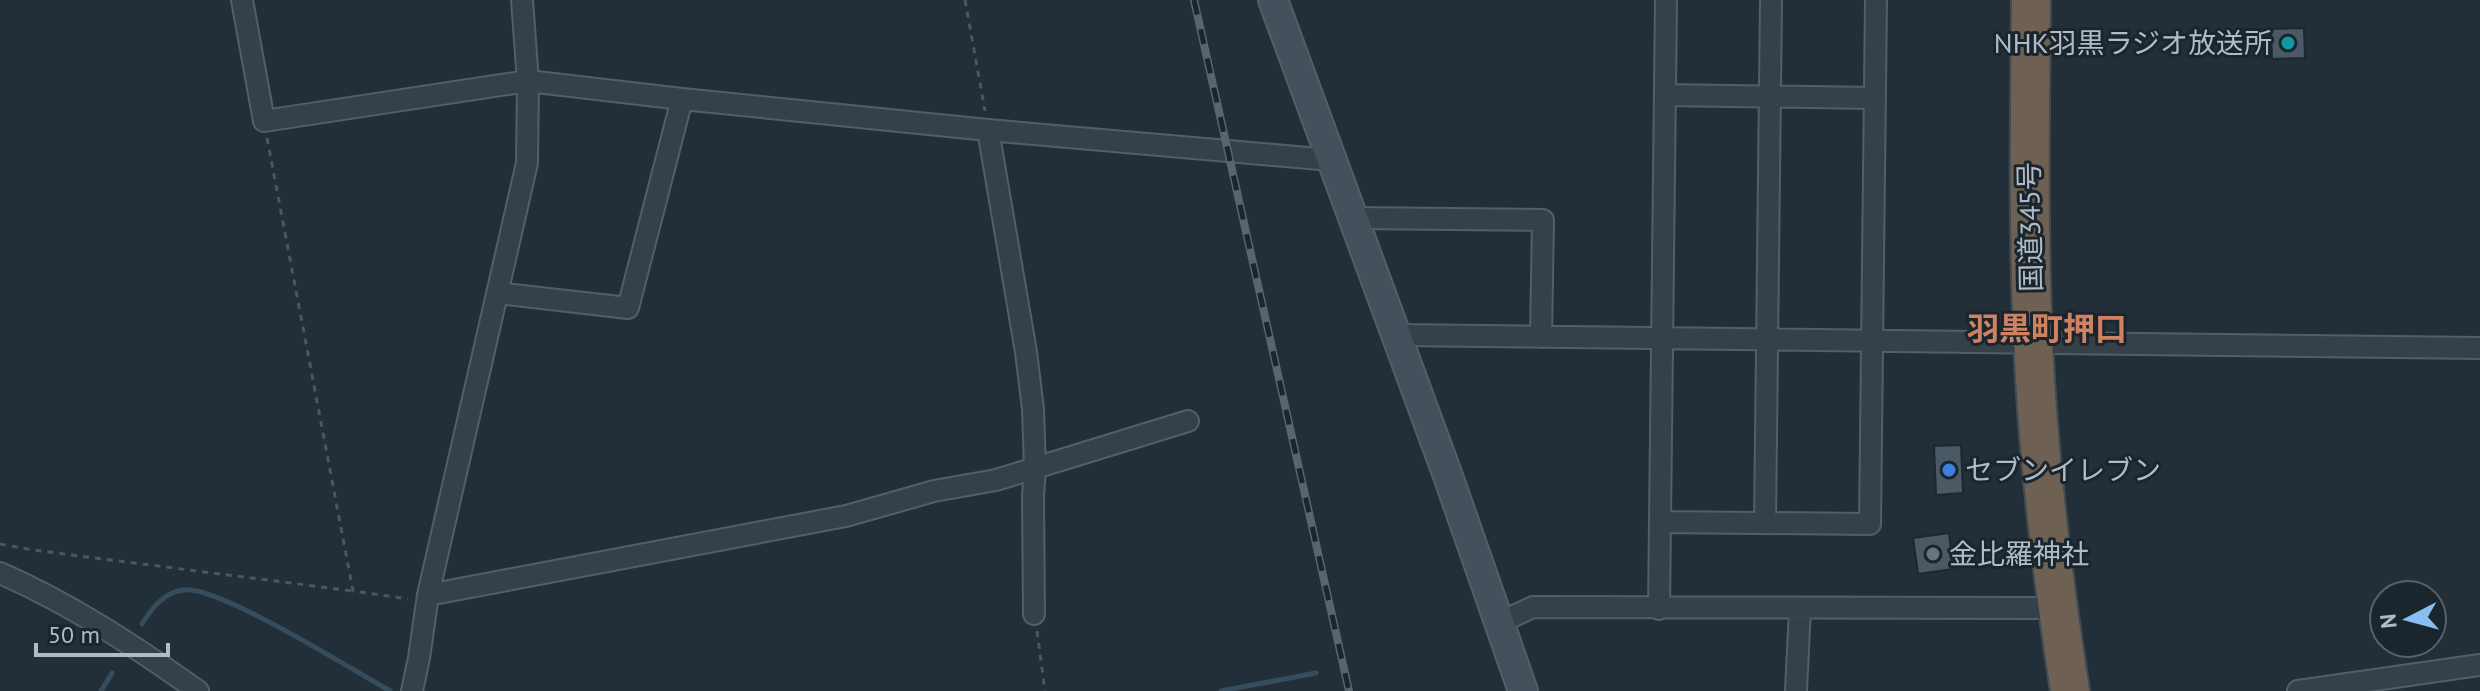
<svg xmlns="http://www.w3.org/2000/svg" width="2480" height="691" font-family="'PT Sans','Noto Sans JP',sans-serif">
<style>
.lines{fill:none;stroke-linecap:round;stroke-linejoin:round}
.stream{stroke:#364d5e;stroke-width:5}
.building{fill:#4a5964;stroke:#1d272f;stroke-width:2}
.street-casing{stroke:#535e66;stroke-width:24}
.secondary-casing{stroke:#535e66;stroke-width:32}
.highway-casing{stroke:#404b53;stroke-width:42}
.path{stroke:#465a59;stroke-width:3;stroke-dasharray:6 6;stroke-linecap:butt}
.street{stroke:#364049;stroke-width:20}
.secondary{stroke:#44505b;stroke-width:28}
.highway{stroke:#6e6053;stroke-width:38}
.rail-casing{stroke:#586570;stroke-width:8}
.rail{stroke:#1b252d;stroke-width:5;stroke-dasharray:15;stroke-linecap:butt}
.culture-dot{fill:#0f9aa8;stroke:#1b252d;stroke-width:3}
.shop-dot{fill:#3f7fe0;stroke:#1b252d;stroke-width:3}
.worship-dot{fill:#6b7280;stroke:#1b252d;stroke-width:3}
.labels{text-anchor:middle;stroke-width:6;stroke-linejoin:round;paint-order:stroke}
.poi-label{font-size:28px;fill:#b0bbc5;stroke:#1b252d;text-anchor:start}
.street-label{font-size:28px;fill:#b0bbc5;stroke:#1b252d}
.quarter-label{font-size:32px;font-weight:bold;fill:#ce8262;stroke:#1b252d}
</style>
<rect width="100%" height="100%" fill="#222f38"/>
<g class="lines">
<path class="stream" d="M142 624C152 608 164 592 184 590 219 586 353 670 390 691
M101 691 112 673
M1221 691 1316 673"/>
</g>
<path class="building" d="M2304 28 2305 58 2272 59 2271 29Z
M1961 445 1963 493 1936 495 1934 446Z
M1949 533 1953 569 1918 574 1913 538Z"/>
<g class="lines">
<g class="street-casing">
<path id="street" d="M242 0 264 121 528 81 682 99 988 130 1331 160
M1665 95 1875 98
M988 130 1026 352 1033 409 1035 469 1033 495 1034 614
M1354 218 1543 220 1541 337
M497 293 628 308 682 99
M1396 335 2480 348
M1660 522 1870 524 1876 0
M1765 523 1771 0
M0 573C71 604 136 647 198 691
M428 595 846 516 934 491 996 480 1188 421
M1659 609 1666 0
M1499 623 1533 607 2057 608
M412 691 419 658 428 595 527 163 528 81 522 0
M1796 691 1800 608
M2298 691 2480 665"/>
</g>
<g class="secondary-casing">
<path id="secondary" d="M1273 0 1448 476 1523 691"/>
</g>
<g class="highway-casing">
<path id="highway" d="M2031 0C2030 114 2028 227 2033 340 2038 458 2052 575 2070 691"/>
</g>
<path class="path" d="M965 0 985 111
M267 138 353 591 408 599
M0 544 33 550 353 591
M1037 631 1045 691"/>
<use href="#street" class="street"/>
<use href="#secondary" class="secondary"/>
<use href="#highway" class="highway"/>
<g class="rail-casing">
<path id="rail" d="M1194 0 1349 691"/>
</g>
<use href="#rail" class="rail"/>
</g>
<circle class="culture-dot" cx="2288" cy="43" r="8"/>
<circle class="shop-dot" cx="1949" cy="470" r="8"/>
<circle class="worship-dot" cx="1933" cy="554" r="8"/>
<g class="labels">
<g class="poi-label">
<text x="2272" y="53" text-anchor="end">NHK羽黒ラジオ放送所</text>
<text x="1965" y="480">セブンイレブン</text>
<text x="1949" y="564">金比羅神社</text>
</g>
<g class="street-label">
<text transform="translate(2030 227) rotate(-91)" y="10">国道345号</text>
</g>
<g class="quarter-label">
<text x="2047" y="340">羽黒町押口</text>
</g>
</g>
<g transform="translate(2408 619) rotate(264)"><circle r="38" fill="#1b252d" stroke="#57616a" stroke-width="2"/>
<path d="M0-6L14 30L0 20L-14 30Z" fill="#88bff3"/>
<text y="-12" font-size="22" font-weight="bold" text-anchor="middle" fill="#b0bbc5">N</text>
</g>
<path d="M36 643v12h132v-12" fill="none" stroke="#b0bbc5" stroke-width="4"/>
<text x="48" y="643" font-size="24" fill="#b0bbc5" stroke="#1b252d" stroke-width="6" paint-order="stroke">50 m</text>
</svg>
